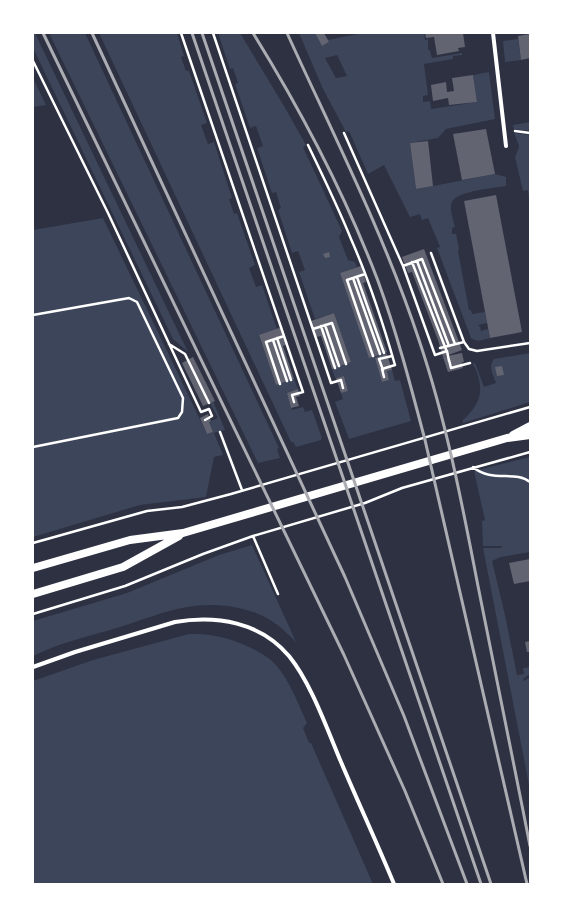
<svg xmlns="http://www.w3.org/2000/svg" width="563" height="917" font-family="'Sofia Sans Condensed',sans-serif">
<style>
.green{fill:#3c4559;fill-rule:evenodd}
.building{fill:#626471}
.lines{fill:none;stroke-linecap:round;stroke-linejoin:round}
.path{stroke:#fff;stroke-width:2.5}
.minor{stroke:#fff;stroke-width:4}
.secondary{stroke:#fff;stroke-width:8}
.rail{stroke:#abadb3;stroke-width:3}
</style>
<rect width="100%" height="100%" fill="#2d3142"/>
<path class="green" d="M33 33H35L188 352 173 339 33 48Z
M49 33H85L279 448 277 449 280 458 258 463Z
M99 33H177L184 56 181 57 186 71H189L207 123 201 125 208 144 214 142 232 198 229 199 234 214 237 213 255 265 249 268 256 287 262 285 277 329 259 336 276 385 294 379 298 389 287 393 292 410 303 407 305 412 312 410 322 438H321V440L296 447 293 442H291Z
M218 33H240L284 106 306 145 303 147 342 231 339 237 348 260 355 262 357 267 340 273 369 357 387 352V354L375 358 382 382 389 380 387 371 392 370 395 381 400 380 411 421 349 439 335 402 343 399 341 393 348 391 344 376 335 378 332 369 351 362 334 313 315 319 299 272 305 270 298 251 292 253 278 210 281 208 276 192 272 193 257 148 263 146 256 126 250 128 235 84 238 83 233 68 230 69Z
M299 33H315L322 46 329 42 328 40 362 33H424L425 40 428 39V50H430L432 58 462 53V55L453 56V59L424 64 428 95 423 96V102L430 101 431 109 477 102 473 75 489 72 495 119 446 129 438 138 410 143 416 189 433 186 495 174 506 177V186C494 188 457 191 452 202 449 209 453 219 455 227L452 228V234H456L459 249 458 251 469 310H471L472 314 485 312 487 323 478 325 480 327 481 331 488 329 490 338C482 340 478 343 471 338L437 248 440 247 428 218 422 220 420 214 410 217 384 165 368 174 349 131 346 132 323 89ZM337 55 347 76 336 78 325 58Z
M518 39 521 60 505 62 503 41Z
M33 78 46 105 33 107Z
M530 122V131L514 129 513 125Z
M514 133 530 135V209L528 190 523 191 515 157 518 150 519 146Z
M103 218 207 434 213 432 209 422 218 418 210 403 213 401 225 430 214 433 223 455 214 457 206 497 140 505 33 537V230Z
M530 353V402L463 423V420C482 403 485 387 473 364L475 363 484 387 496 383C493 374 488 367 494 359Z
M530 457V552L501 557 492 561 505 615 517 675 524 674 523 668 530 667V674L523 679 524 681 530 677V790L483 548H501L502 546H483L482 521 485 520 474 471Z
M252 545 296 642C288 634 280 626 270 620 248 606 213 602 187 607 164 611 140 621 117 628 89 636 59 643 33 656V621L127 593 219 555Z
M189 634C215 633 239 640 262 654 265 656 269 658 272 661 288 676 298 703 307 723L303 728 309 743H311L373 884H33V681L93 660Z"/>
<path class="building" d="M315 33H324L329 42 322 46Z
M425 33H463L465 47 458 48 459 51 437 55 434 37 426 38Z
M530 34V58L521 60 518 36Z
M473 75 477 102 449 105 448 98 433 101 431 85 446 82 447 92 454 91 452 78Z
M486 129 495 174 462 180 453 134Z
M428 141 433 186 416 189 410 143Z
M496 195 522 332 490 338 464 201Z
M424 249 462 350 443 357 438 340 412 272 408 273 402 257Z
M329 252 330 257 325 258 323 254Z
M361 266 366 282 363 283 387 352 369 358 340 273Z
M334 313 351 362 332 369 321 336 316 337 311 321Z
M282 327 288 344 283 346 294 379 276 385 259 335Z
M462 353 464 362H462L463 368 448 372 443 357Z
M387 354 392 370 387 371 389 380 382 382 375 358Z
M193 357 215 401 203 406 182 363Z
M502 366 504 375 497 376 495 367Z
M344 376 348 391 341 393 336 378Z
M298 389 300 396 296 397 299 406 291 408 287 393Z
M208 414 211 421 209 422 213 432 207 434 200 418Z
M530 559V581L514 584 509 563Z
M530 641V652H527L525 642Z"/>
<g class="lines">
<path class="path" d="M181 33 303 392 292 395 294 402
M213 33 331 383 341 380 343 388
M33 61 108 213 201 412 209 409 212 416 205 420
M515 131 530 133
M344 133 403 266 435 355 447 351 449 361
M308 145C323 176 338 207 351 239 369 280 383 323 395 365L382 369 384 377
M431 253 464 342 469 349 477 351 530 343
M417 261 449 346
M412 262 447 352
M403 266 422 259 455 344
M365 274 347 280 373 356
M357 277 384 353
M353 278 380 354
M33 315 129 298 137 302 183 398 182 412 178 418 33 447
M325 325 339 366
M321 326 335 368
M313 329 332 323 346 364
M277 338 291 380
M273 340 287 381
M169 344 185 354 209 403
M440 348 464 342
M449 360 451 368 470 363
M383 370 379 359 392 356
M280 384 266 342 284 336
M220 432 242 490
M473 467C492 483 515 470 530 482
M253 536 278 594
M33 543 147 511 182 507 231 494 530 407
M33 614 125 586 203 554 253 536 365 503 402 488 530 452"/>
<path class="minor" d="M493 33 506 146
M33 667 75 652 175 622C217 615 260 622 289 656 311 683 327 729 341 762 358 802 377 843 394 884"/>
<path class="secondary" d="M513 435 530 426
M33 568 130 540 183 533 507 438 530 435
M33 594 123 567 179 536"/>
<path class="rail" d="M43 33 344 655 405 791 443 884
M92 33 345 577 404 716 467 884
M192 33 481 884
M202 33 491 884
M253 33C302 112 345 194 378 281 397 333 411 387 425 440L527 884
M287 33C333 134 384 234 419 340 446 420 462 503 478 586 495 672 513 759 530 846"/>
</g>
<rect width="563" height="917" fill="none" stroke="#ffffff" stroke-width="68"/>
</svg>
